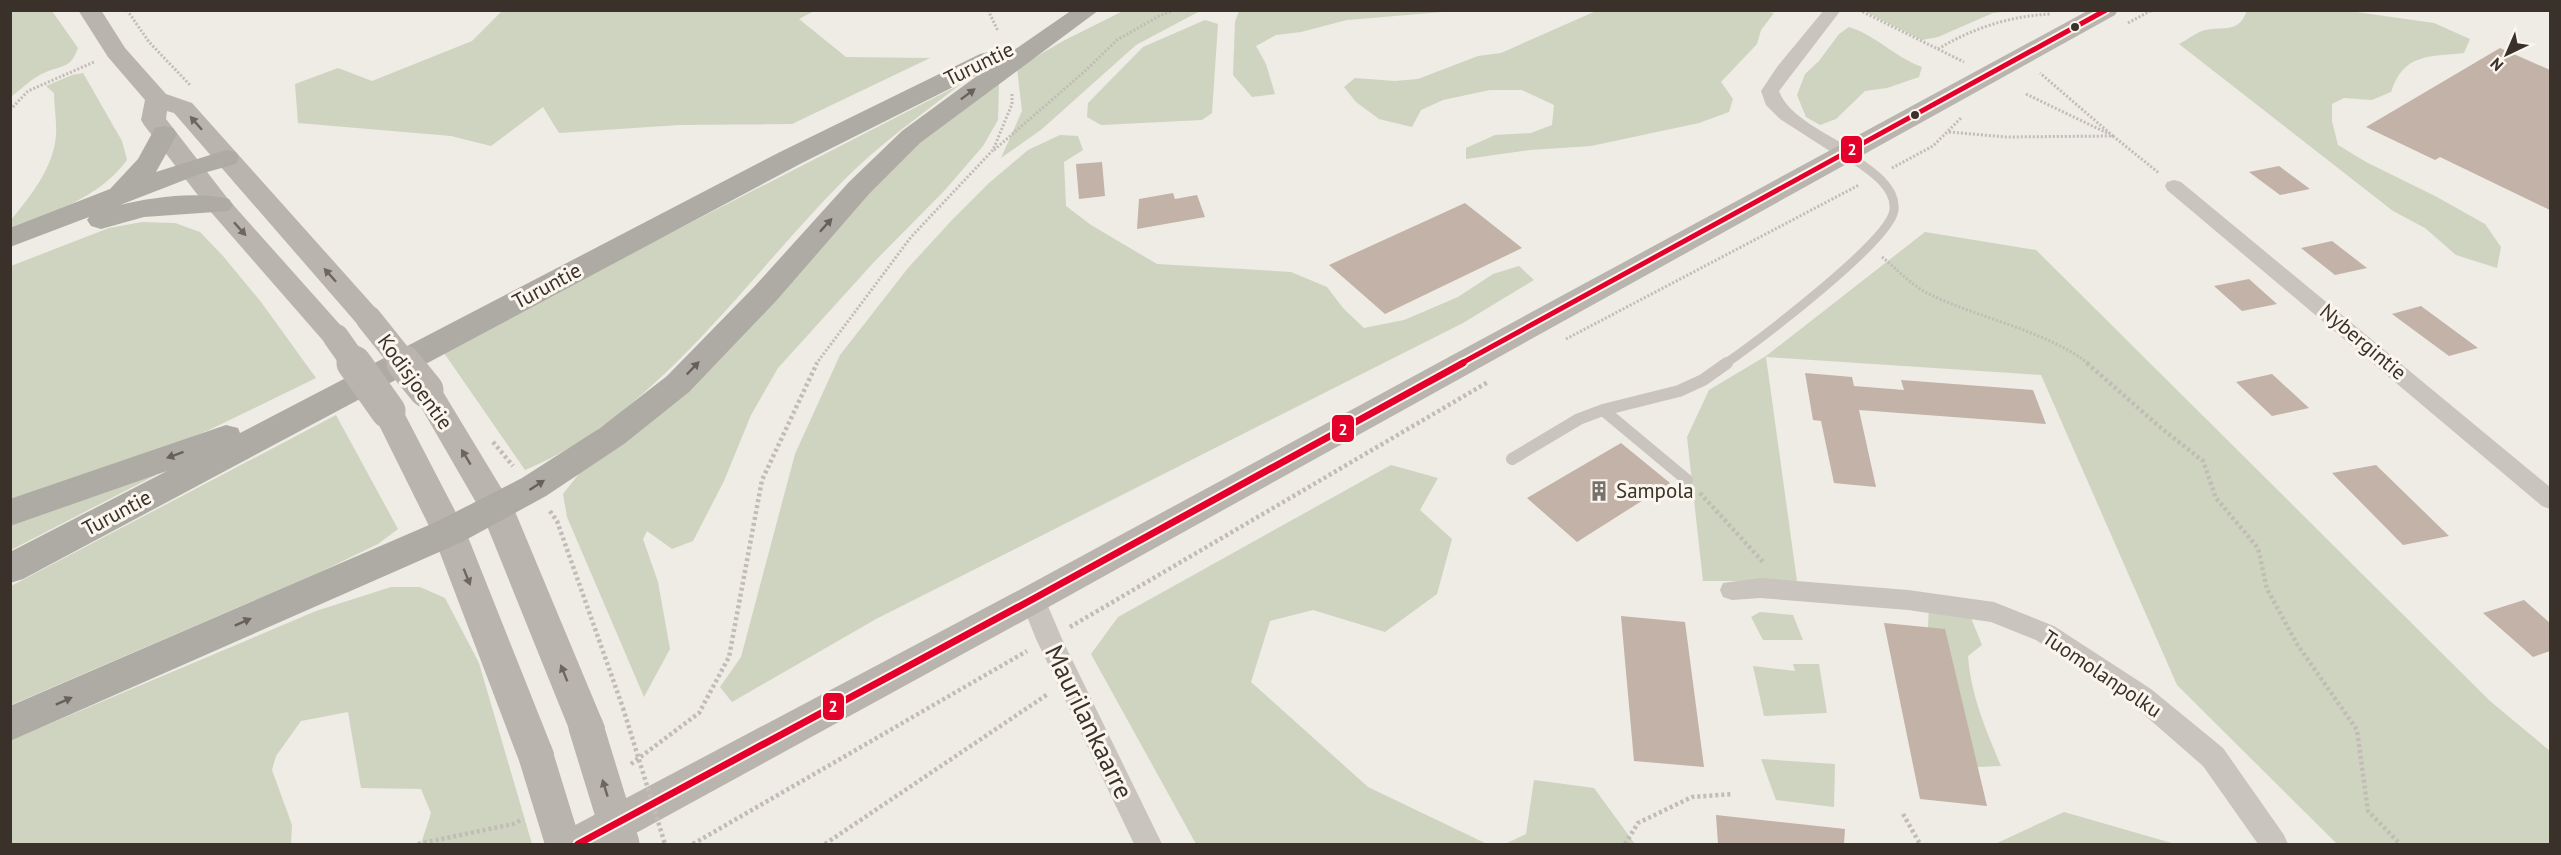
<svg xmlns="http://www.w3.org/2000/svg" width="2561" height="855" font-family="'PT Sans',sans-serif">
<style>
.green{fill:#ced4bf}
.building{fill:#c2b2a7}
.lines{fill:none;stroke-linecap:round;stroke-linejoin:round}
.path-far1{stroke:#c1bcb6;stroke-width:3;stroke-dasharray:2 2;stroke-linecap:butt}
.path{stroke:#c1bcb6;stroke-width:4.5;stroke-dasharray:3 3;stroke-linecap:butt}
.lane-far1{stroke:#c9c4bd;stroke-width:9}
.lane{stroke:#c9c4bd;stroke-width:12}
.street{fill:#c9c4bd;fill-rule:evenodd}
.secondary{fill:#b9b4ae;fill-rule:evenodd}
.highway{fill:#aeaaa4;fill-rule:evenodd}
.path-bridge{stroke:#c1bcb6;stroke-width:4.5;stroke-dasharray:3 3;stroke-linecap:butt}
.secondary-bridge-far1{stroke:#b9b4ae;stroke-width:26}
.secondary-bridge{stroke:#b9b4ae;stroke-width:35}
.bus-1-far1-casing{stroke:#faf6ed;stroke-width:9}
.bus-1-casing{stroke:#faf6ed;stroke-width:11}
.bus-1-far1{stroke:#e4002b;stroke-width:5}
.bus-1{stroke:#e4002b;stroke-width:7}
.oneway{fill:#68615b}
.oneway2{fill:#6d655f}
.bus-dot{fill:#3a312b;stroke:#faf6ed;stroke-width:2}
.labels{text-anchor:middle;stroke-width:6;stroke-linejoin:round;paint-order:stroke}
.street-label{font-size:21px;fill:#3a312b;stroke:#faf6ed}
.poi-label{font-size:21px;fill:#3a312b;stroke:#faf6ed;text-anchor:start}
.near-street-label{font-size:26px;fill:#3a312b;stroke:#faf6ed}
.line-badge{stroke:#faf6ed;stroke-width:2}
.badge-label{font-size:16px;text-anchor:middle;font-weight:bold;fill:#fff}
</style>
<rect width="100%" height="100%" fill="#efebe5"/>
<path class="green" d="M11 10 52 11 78 48C70 69 63 65 46 72 33 77 21 89 11 97Z
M2247 10 2349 11 2434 23 2470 39 2464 53C2428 57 2404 53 2391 92L2372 100 2344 98 2332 104V121L2338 145 2366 162 2435 196 2485 224 2501 247 2497 268 2456 255 2425 228 2393 211 2179 44C2187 40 2197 32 2205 30 2224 26 2239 34 2247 10Z
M502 11H814L799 19 846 57 930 58 792 124 679 125 559 133 543 107 491 146 451 136 298 123 295 84 338 68 372 81 472 41Z
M1123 11H1200L1136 45 1042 129 1001 158 1022 111 1017 68 1063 41Z
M1239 11V10L1455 11 1347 20 1301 32 1276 35 1256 46 1266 64 1275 94 1252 97 1233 75 1235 22Z
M1765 11 1774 13 1761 30 1757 44 1721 82 1733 99 1729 112 1699 123 1591 146 1530 150 1466 159V148L1495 135 1531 133 1552 125 1554 105 1522 90H1490L1443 100 1421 110 1412 127 1379 119 1356 102 1344 87 1355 78 1395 81 1418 79 1478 56 1501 53 1596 11Z
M1864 11H2012L1993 13 1938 37 1922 40Z
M1205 20 1218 24 1212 113 1202 120 1101 125 1087 117 1088 103 1143 47Z
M1849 27C1875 35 1895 57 1922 67L1919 77 1887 88 1865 91 1836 119 1820 125 1806 117 1797 95 1805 74 1819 61 1839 34Z
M83 73 122 141 127 160C99 198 53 212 11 229V220C30 197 54 167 56 135 57 122 54 107 54 93L46 86 72 75Z
M961 84C921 115 878 145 842 182 746 279 654 417 525 470L444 353 622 258Z
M999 84 998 120 983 146 945 190 874 262 778 368 751 415 724 481 693 541 672 549 647 531 643 539 658 582 670 649 644 697 567 517 563 494 582 470 905 154Z
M1060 135 1078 136 1083 150 1064 162 1066 206 1091 225 1157 264 1291 272 1327 287 1343 308 1364 328 1404 320 1458 297 1493 274 1519 266 1534 280 1463 323 876 619 732 702 720 687 741 657 795 454 840 355 908 268 952 220 989 183 1028 150Z
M142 222 175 223 200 232 223 256 261 302 316 378 209 430 132 462 11 506V266L109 228Z
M1925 232 2036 250 2490 701 2550 751V844H2337L2177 685 2041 375 1766 357 1797 581H1703L1687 437 1709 390 1766 356Z
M336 415 398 529 378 544 320 572 11 705V586Z
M1391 465 1438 478 1420 510 1452 539 1437 594 1385 632 1313 610 1270 621 1251 682 1368 787 1487 844H1196L1091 654 1118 617Z
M153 471 156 475 11 550V523Z
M391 587H420L445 598 479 663 532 844H421L431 813 421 789 361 788 348 712 301 721 276 756 272 770 292 825 291 844H11V740L316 611Z
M1929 603 1967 608 1982 645 1968 656C1971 696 1986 730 2001 766L1977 767 1928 627Z
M1760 612 1793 615 1803 640H1763L1751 617Z
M1793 664H1819L1827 713 1764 716 1753 666 1795 671Z
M1761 759 1835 764 1834 807 1776 800Z
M1534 780 1594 788 1635 844H1505L1526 834Z
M2064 812 2175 844H1995Z"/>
<path class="building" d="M2500 48 2550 70V210L2440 157 2435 160 2366 127Z
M1102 162 1105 196 1079 199 1076 164Z
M2279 166 2310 189 2280 195 2249 172Z
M1173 193 1175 199 1197 195 1205 217 1137 229 1139 199Z
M1465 203 1522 248 1385 314 1329 265Z
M2332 241 2367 268 2335 275 2301 248Z
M2249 279 2277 304 2242 311 2214 286Z
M2421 306 2478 348 2449 356 2392 314Z
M1805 373 1852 377 1854 386 1904 390 1901 380 2033 390 2046 424 1859 410 1876 487 1834 483 1821 421 1813 420Z
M2272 374 2309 408 2272 416 2236 382Z
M1621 443 1670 483 1577 542 1527 498Z
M2376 465 2449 536 2403 545 2332 473Z
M2524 600 2550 623V651L2533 657 2483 613Z
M1621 616 1685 622 1704 767 1634 761Z
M1884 623 1945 629 1987 806 1920 799Z
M1716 815 1845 829 1844 844H1718Z"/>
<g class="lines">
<path class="path-far1" d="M127 10 149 42 190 85
M988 10 998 31
M1859 10 1964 62
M2128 23 2152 10
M1938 49C1973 28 2010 16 2051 14
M2026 94 2107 133
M10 110 28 91 94 62
M1949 132 2006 137 2113 136 2040 73
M2113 136 2159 173
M994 150 1084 72 1117 40 1159 16 1175 10
M1892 168 1933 146 1961 118
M1882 257C1897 269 1912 286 1929 294 1978 318 2047 331 2089 364
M1566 339 1859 185
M816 364 911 237 993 150 1012 104V92"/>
<path class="path" d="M2087 363 2161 428 2203 461 2216 498 2258 548 2267 589 2297 644 2357 730 2368 811 2400 844
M493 442 513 466
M1700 493 1764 563
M550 511 557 521 623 708
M1070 627 1488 382
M631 764 699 713 729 657 762 480 817 363
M1903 814 1920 844
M418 844 513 824 523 819
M693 844 1027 651
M825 844 1048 694
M1625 844 1638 823 1692 797 1733 794"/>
<path class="lane-far1" d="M1725 364C1755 343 1891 241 1894 210 1897 184 1862 165 1845 153"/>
<path class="lane" d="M1603 410 1687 480
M1512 459 1579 419 1603 410 1679 391 1703 380 1727 363"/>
<path class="street" d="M1824 10H1841L1779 91C1788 117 1829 134 1851 149L1854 153 1851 157H1839L1780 119 1766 105 1761 91 1777 67Z
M2174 180 2181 182 2550 487V509L2542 506 2167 190 2165 186 2167 182Z
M1760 578 1908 590 1994 602 2054 626 2151 689 2223 748 2284 835 2288 844H2258L2203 766 2133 705 2036 640 1991 622 1908 610 1760 598 1732 600 1723 597 1720 590 1723 583Z
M1033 589 1042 592 1062 639 1162 844H1134L1036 639 1020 599 1024 592Z"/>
<path class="secondary" d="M78 10H101L125 48 166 94 192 103 379 312 384 319 379 326 369 329 359 326 174 113 167 111 166 119 228 199 351 337 346 344 336 347 326 344 210 211 144 125 141 120 145 100 108 57Z
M2089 10H2118L2115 15 1045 609 616 844H558L564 831 1021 589Z
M426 379 437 382 514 509 605 727 599 739 586 743 573 739 481 511 411 390 415 382Z
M388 400 399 403 466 532 554 753 549 765 535 770 521 765 516 753 432 532 372 411 377 403Z"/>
<path class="highway" d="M1072 10H1099L920 143 869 194 776 301 689 392 624 444 546 496 462 542 10 741V706L436 522 522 478 600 428 667 376 754 287 849 182 902 131 981 73 800 164 23 579 10 583V552L167 471 10 526V499L226 425 238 428 240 433 780 152 980 54 989 52 998 54 1001 59Z
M164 126 173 128 177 134 156 172 226 150 236 152 239 158 236 164 200 174 120 205C153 197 196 191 229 199L233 205 229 211 144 217 101 229 91 226 87 220 89 217 10 247V228L110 189 138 159 155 128Z"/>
<path class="path-bridge" d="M623 708 665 844"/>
<path class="secondary-bridge-far1" d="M369 319 405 364
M336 337 355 364"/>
<path class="secondary-bridge" d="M354 363 388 411
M404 363 426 390
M586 727 622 844
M535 753 563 844"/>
<g class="bus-1-far1-casing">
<path id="bus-1-far1" d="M1460 364 2106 10"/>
</g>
<g class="bus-1-casing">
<path id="bus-1" d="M578 844 1033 599 1463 363"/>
</g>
<use href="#bus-1-far1" class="bus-1-far1"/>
<use href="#bus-1" class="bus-1"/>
</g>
<defs><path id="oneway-solid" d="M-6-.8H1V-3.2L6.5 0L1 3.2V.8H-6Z" transform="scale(1.5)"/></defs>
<g class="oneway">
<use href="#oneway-solid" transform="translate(968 94) rotate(-37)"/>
<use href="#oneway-solid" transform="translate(826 225) rotate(-48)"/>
<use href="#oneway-solid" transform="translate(693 368) rotate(-46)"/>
<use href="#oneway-solid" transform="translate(175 455) rotate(160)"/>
<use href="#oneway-solid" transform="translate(537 485) rotate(-33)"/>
<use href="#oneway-solid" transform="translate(243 622) rotate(-24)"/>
<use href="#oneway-solid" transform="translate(64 701) rotate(-24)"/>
</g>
<g class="oneway2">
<use href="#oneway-solid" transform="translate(196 123) rotate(-131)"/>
<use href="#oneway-solid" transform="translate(240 229) rotate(48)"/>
<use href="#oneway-solid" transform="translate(330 275) rotate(-132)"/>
<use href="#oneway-solid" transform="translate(466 457) rotate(-121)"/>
<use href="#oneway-solid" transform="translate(467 577) rotate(68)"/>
<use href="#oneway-solid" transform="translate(564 673) rotate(-112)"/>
<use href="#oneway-solid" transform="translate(605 788) rotate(-107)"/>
</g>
<defs>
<g id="building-bare" transform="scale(1.62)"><path d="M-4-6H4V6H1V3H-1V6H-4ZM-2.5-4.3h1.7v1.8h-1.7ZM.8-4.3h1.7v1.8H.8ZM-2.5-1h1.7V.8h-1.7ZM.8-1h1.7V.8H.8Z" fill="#79726c" stroke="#faf6ed" stroke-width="2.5" paint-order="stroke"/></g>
</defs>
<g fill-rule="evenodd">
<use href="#building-bare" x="1599" y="491"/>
</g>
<g class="bus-dot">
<circle cx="2075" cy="27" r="5"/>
<circle cx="1915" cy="115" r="5"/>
</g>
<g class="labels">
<g class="street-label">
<text transform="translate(979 64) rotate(-26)" y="7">Turuntie</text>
<text transform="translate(547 286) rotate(-28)" y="7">Turuntie</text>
<text transform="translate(2363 342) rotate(40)" y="7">Nybergintie</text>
<text transform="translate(415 382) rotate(54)" y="7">Kodisjoentie</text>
<text transform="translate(117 513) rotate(-28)" y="7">Turuntie</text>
<text transform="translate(2102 674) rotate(34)" y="7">Tuomolanpolku</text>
</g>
<g class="poi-label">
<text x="1616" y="498">Sampola</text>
</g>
<g class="near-street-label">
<text transform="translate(1089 722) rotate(64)" y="9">Maurilankaarre</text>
</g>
</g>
<g class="line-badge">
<rect x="1840" y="135" width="23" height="29" rx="6" fill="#e4002b"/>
<rect x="1331" y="414" width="24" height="29" rx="6" fill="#e4002b"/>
<rect x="822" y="692" width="23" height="29" rx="6" fill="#e4002b"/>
</g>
<g class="badge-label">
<text x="1852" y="155">2</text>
<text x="1343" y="435">2</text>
<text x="833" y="712">2</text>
</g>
<rect width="2561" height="855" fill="none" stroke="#3a312b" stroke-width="24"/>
<g transform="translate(2507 54) rotate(224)" stroke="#faf6ed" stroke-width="4.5" paint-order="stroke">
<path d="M0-4.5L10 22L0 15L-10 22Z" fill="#3a312b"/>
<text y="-9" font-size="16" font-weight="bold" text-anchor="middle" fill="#3a312b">N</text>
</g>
</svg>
